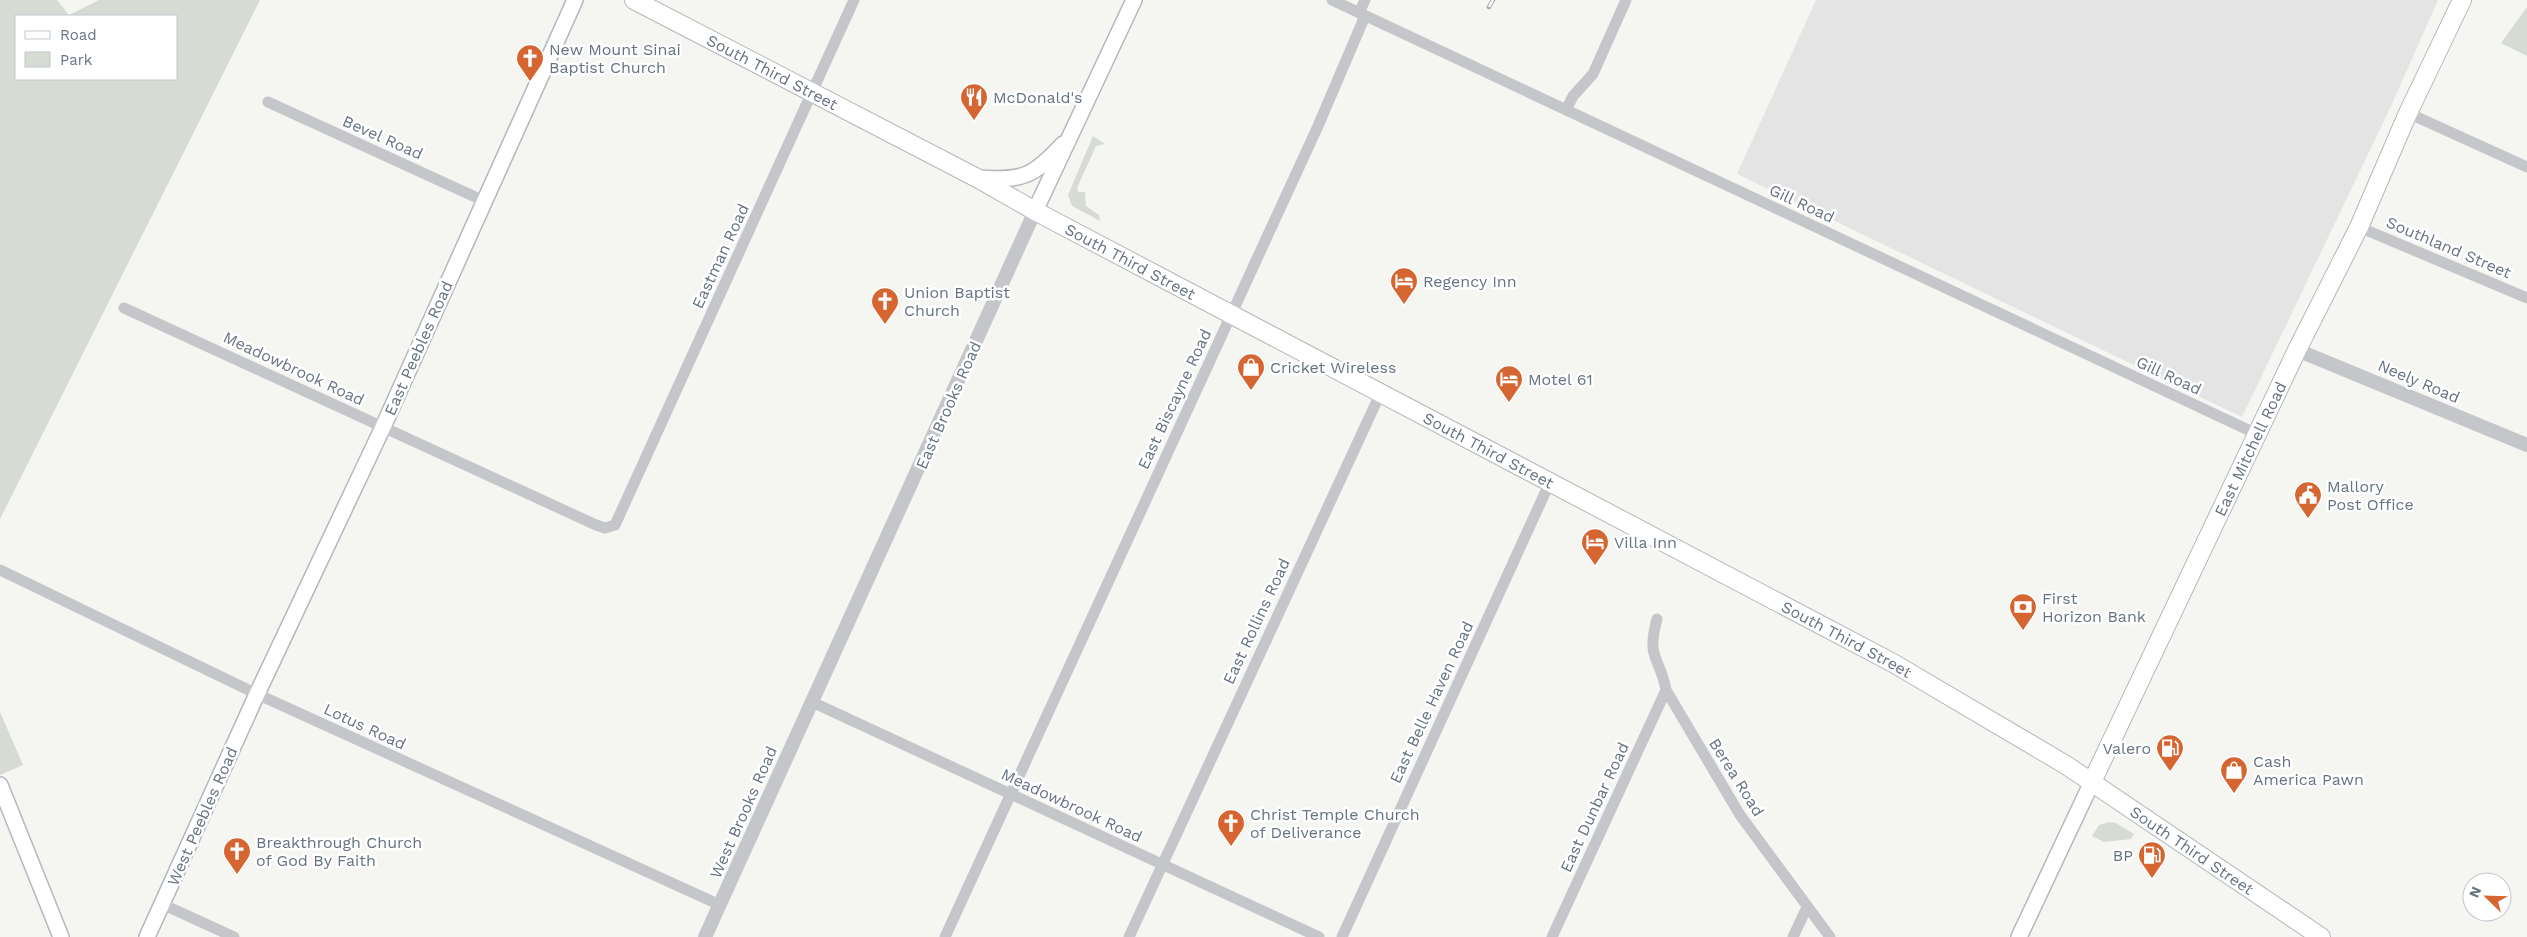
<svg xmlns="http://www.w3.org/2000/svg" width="2527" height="937" font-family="'Work Sans',sans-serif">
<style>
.built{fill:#e3e4e3}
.green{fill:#d6dcd3;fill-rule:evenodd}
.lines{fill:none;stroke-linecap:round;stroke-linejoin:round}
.secondary-casing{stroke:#b4b8bc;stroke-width:18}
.primary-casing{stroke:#b4b8bb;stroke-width:20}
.trunk-casing{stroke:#b4b7ba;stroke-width:20}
.minor{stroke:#c4c6ca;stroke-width:11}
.tertiary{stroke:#c4c6ca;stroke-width:14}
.secondary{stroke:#fff;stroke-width:15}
.primary{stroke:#fff;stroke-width:18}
.trunk{stroke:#fff;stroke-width:18}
.rail-casing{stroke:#a2a7ac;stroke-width:4.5}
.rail{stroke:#fff;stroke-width:2.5;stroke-dasharray:8;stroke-linecap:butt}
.labels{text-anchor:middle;stroke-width:5;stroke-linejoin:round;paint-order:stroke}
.poi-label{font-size:16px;fill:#667381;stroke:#fff;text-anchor:start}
.street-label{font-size:16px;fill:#667381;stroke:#fff}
</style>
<rect width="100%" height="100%" fill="#f5f5f2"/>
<path class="built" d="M1816 0H2438L2392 104 2242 417 1737 174Z"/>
<path class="green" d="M0 0H57L69 15 99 0H260L0 519ZM16 16H176V79H16Z
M2527 7V56L2501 43Z
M1093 136 1105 144 1096 146 1077 188 1078 192H1085L1086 206 1099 215 1100 221 1072 206 1068 195Z
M0 712 23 765 0 775Z
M2109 822 2116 823 2134 834 2131 839 2104 842 2092 836 2099 825Z"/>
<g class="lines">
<g class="secondary-casing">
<path id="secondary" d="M978 178C1022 181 1033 177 1063 144
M1035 211 1134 0
M0 785 61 937
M147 937 257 694 383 427 575 0
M2019 937 2091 784"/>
</g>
<g class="primary-casing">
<g id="primary">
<path id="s1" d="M2091 784 2297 350 2359 227 2408 113 2462 0"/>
</g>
</g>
<g class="trunk-casing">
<g id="trunk">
<path id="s2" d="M634 0 977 178 1035 211 1893 663 2066 765 2321 937"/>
</g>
</g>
<path class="minor" d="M1332 0 2259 435
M1359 13 1365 0
M268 102 484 201
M1566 110 1573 96 1593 74 1626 0
M2408 113 2527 167
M2359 227 2527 298
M124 308 596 525 605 528 615 525 854 0
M0 570 257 694 720 905
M1657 619C1646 660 1660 656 1666 690L1740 815 1830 937
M812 702 1319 937
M162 904 234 937
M945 937 1318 126 1365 16
M1129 937 1381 392
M1342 937 1550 482
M1552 937 1666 690
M1793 937 1807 907"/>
<path class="tertiary" d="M2297 350 2527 445
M705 937 1035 211"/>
<use href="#secondary" class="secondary"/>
<use href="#primary" class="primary"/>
<use href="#trunk" class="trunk"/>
<g class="rail-casing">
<path id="rail" d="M1489 7 1493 0"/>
</g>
<use href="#rail" class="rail"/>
</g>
<defs>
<g id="church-pin" transform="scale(1.4375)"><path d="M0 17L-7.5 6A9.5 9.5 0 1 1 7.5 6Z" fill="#d66631" stroke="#fff"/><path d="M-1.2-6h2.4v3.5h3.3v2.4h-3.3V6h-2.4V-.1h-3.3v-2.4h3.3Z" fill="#fff"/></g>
<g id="restaurant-pin" transform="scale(1.4375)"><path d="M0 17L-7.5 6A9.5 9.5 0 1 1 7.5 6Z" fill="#d66631" stroke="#fff"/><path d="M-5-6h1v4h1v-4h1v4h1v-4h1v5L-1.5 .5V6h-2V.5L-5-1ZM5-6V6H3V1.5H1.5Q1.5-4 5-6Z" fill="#fff"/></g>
<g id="hotel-pin" transform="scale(1.4375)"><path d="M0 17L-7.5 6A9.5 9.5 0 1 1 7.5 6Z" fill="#d66631" stroke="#fff"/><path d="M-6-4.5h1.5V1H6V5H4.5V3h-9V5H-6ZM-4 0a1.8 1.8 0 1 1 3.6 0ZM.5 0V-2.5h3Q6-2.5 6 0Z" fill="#fff"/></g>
<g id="shop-pin" transform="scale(1.4375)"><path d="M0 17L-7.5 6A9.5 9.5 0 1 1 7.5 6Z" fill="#d66631" stroke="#fff"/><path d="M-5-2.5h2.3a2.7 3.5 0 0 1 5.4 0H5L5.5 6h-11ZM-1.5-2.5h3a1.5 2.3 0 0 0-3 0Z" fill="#fff"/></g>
<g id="civic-pin" transform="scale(1.4375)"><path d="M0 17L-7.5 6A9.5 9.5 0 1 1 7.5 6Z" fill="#d66631" stroke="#fff"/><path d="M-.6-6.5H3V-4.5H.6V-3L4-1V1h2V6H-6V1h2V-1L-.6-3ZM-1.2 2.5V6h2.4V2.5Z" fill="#fff"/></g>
<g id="bank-pin" transform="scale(1.4375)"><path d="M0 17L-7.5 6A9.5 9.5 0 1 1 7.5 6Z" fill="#d66631" stroke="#fff"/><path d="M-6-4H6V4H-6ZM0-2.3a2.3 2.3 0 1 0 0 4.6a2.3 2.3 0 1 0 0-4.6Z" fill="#fff"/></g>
<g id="fuel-pin" transform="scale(1.4375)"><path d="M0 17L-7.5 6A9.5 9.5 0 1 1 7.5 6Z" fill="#d66631" stroke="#fff"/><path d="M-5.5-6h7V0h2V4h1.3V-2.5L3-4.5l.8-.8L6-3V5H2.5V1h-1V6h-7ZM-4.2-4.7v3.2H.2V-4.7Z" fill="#fff"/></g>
</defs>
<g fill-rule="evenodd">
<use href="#church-pin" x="530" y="58"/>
<use href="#restaurant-pin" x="974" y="97"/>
<use href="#hotel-pin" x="1404" y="281"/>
<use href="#church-pin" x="885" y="301"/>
<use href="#shop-pin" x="1251" y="367"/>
<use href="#hotel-pin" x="1509" y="379"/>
<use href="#civic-pin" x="2308" y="495"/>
<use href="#hotel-pin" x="1595" y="542"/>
<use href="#bank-pin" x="2023" y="607"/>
<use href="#fuel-pin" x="2170" y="748"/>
<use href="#shop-pin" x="2234" y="770"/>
<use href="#church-pin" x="1231" y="823"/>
<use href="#church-pin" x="237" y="851"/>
<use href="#fuel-pin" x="2152" y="855"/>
</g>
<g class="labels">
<g class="poi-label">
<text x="549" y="55">New Mount Sinai<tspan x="549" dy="18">Baptist Church</tspan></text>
<text x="993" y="103">McDonald's</text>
<text x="1423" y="287">Regency Inn</text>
<text x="904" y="298">Union Baptist<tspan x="904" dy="18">Church</tspan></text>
<text x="1270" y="373">Cricket Wireless</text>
<text x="1528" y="385">Motel 61</text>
<text x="2327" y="492">Mallory<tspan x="2327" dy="18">Post Office</tspan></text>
<text x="1614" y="548">Villa Inn</text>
<text x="2042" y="604">First<tspan x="2042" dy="18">Horizon Bank</tspan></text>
<text x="2151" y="754" text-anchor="end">Valero</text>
<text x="2253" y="767">Cash<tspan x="2253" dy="18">America Pawn</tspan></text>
<text x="1250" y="820">Christ Temple Church<tspan x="1250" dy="18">of Deliverance</tspan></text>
<text x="256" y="848">Breakthrough Church<tspan x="256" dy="18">of God By Faith</tspan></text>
<text x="2133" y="861" text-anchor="end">BP</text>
</g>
<g class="street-label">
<text dy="6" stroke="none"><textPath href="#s2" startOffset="156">South Third Street</textPath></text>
<text transform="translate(383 137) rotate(24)" y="6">Bevel Road</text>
<text transform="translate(1802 203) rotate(25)" y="6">Gill Road</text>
<text transform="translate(2449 247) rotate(23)" y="6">Southland Street</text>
<text transform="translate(720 256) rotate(-65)" y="6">Eastman Road</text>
<text dy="6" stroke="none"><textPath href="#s2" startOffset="561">South Third Street</textPath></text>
<text transform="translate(418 348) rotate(-66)" y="6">East Peebles Road</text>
<text transform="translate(294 368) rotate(25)" y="6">Meadowbrook Road</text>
<text transform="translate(2169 375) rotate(25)" y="6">Gill Road</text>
<text transform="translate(2419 381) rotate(23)" y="6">Neely Road</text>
<text transform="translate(1174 399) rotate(-65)" y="6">East Biscayne Road</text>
<text transform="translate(948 405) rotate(-66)" y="6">East Brooks Road</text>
<text dy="6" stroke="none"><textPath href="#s2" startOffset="966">South Third Street</textPath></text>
<text dy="6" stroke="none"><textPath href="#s1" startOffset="371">East Mitchell Road</textPath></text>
<text transform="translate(1256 621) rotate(-65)" y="6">East Rollins Road</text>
<text dy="6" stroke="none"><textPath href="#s2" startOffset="1371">South Third Street</textPath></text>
<text transform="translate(1431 702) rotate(-65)" y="6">East Belle Haven Road</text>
<text transform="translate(365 726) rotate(25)" y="6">Lotus Road</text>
<text transform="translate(1737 777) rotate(58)" y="6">Berea Road</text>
<text transform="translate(1072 805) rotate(25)" y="6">Meadowbrook Road</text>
<text transform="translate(1594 807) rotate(-65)" y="6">East Dunbar Road</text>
<text transform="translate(743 812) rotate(-66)" y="6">West Brooks Road</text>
<text transform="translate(202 816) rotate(-66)" y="6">West Peebles Road</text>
<text dy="6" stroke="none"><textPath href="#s2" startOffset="1776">South Third Street</textPath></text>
</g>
</g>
<rect x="15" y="15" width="162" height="65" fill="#ffffff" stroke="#c2c7cd"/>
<rect x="25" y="31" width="25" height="8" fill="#ffffff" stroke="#c2c7cd"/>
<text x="60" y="40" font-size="15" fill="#667381">Road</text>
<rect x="25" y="52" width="25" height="15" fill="#d6dcd3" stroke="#c2c7cd"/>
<text x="60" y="65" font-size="15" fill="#667381">Park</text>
<g transform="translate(2487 897) rotate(293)"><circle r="24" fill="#ffffff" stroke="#c2c7cd"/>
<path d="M0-4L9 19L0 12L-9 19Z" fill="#d66631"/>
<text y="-8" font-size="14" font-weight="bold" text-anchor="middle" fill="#667381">N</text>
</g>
</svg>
